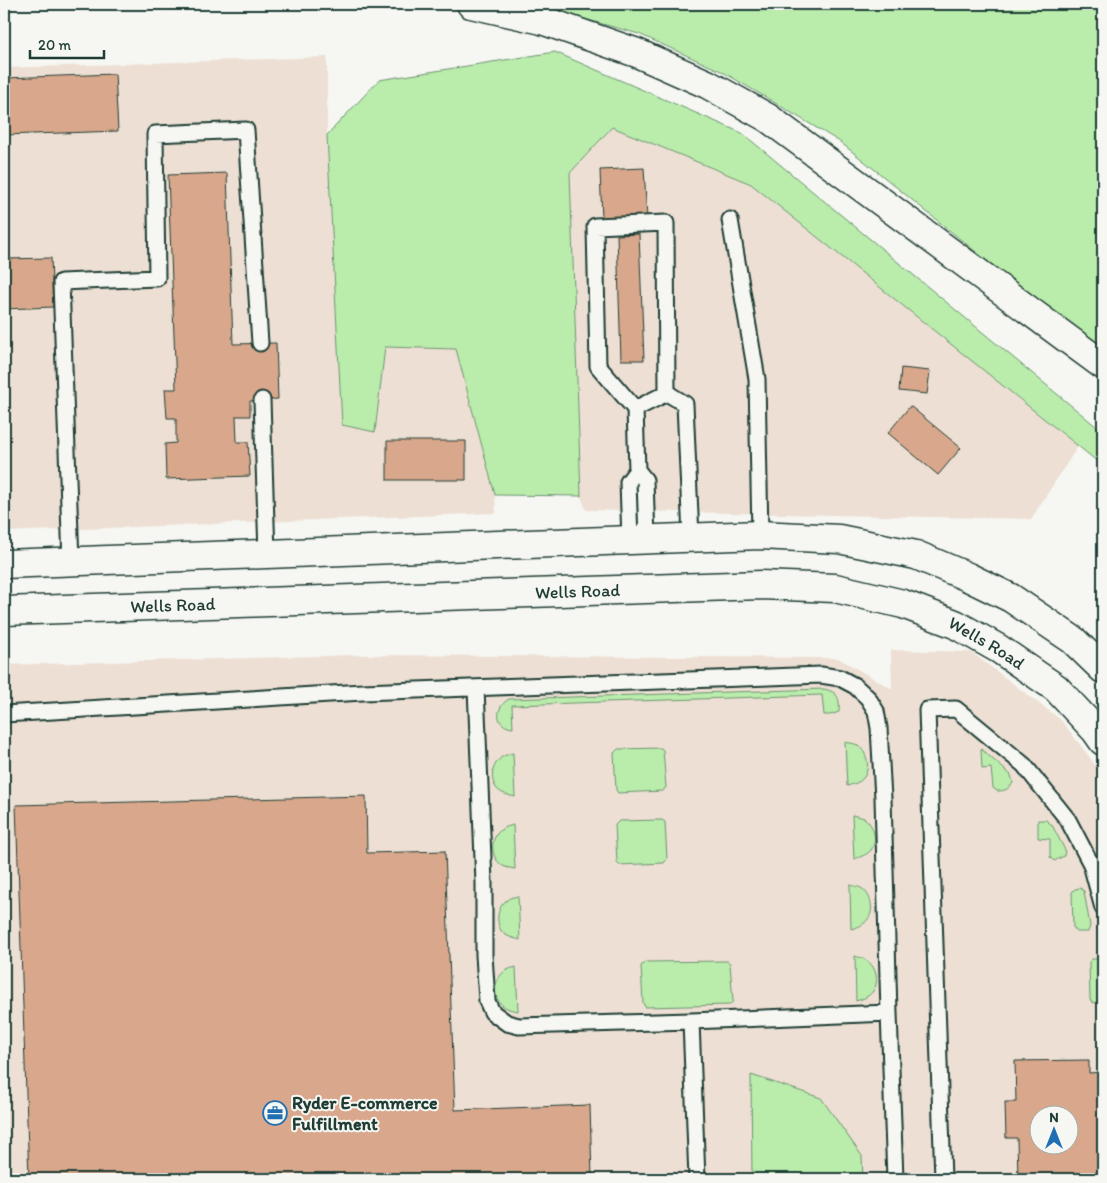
<svg xmlns="http://www.w3.org/2000/svg" width="1107" height="1183" font-family="Itim,sans-serif">
<style>
.built{fill:#eddfd3;fill-rule:evenodd}
.green{fill:#baecac;stroke:#6c9470}
.building{fill:#d9a88c;stroke:#1f3d34;fill-rule:evenodd}
.lines{fill:none;stroke-linecap:round;stroke-linejoin:round}
.lane-casing{stroke:#1f3d34;stroke-width:19}
.secondary-casing{stroke:#1f3d34;stroke-width:31}
.highway-casing{stroke:#1f3d34;stroke-width:31}
.lane{stroke:#f6f6f2;stroke-width:15}
.secondary{stroke:#f6f6f2;stroke-width:28}
.highway{stroke:#f6f6f2;stroke-width:28}
.labels{text-anchor:middle;stroke-width:4;stroke-linejoin:round;paint-order:stroke}
.street-label{font-size:18px;fill:#1f3d34;stroke:#f6f6f2}
.poi-label{font-size:18px;font-weight:bold;fill:#1f3d34;stroke:#f6f6f2;text-anchor:start}
</style>
<rect width="100%" height="100%" fill="#f6f6f2"/>
<filter id="ink" filterUnits="userSpaceOnUse"><feTurbulence type="fractalNoise" baseFrequency=".02" numOctaves="2"/><feDisplacementMap in="SourceGraphic" scale="10" xChannelSelector="R" yChannelSelector="G"/><feConvolveMatrix kernelMatrix="1 2 1 2 8 2 1 2 1" color-interpolation-filters="sRGB"/></filter>
<g filter="url(#ink)">
<path class="built" d="M327 57V135L342 425 375 431 385 347 456 349 495 495 496 513 4 532V68Z
M612 127 751 184 1078 446 1031 519 586 510 581 496 570 173Z
M891 650 971 652 1061 720 1103 775V1179H4V665L358 655 838 658 892 689ZM1040 1116H1070V1146H1040Z"/>
<path class="green" d="M530 4H1103V354L1068 327 879 173 840 142 767 98 721 71 639 34Z
M555 52 742 133 1103 432V466L751 184 612 127 570 173 581 496 495 495 456 349 385 347 375 432 342 425 327 135 379 80Z
M824 689C838 692 840 698 839 712L830 715H824L822 695 512 705 513 728C494 726 495 707 509 699Z
M845 742C849 743 854 743 857 745 867 751 871 767 864 777 860 783 853 784 847 786Z
M661 748 663 750 666 787 663 791 618 793 616 790 614 753 618 749Z
M981 749 1011 775 1013 783C1008 790 1004 791 997 791L993 788 991 768 982 769Z
M513 753 515 797C508 795 502 794 497 789 489 779 492 764 502 757 505 755 510 754 513 753Z
M852 815C856 816 861 817 864 818 874 825 878 840 871 850 867 855 860 857 854 859Z
M662 820 665 822 667 859 664 863 619 865 617 862 615 825 619 821Z
M1038 820H1046L1052 825 1065 850 1064 856 1054 861 1050 857V839L1038 838Z
M513 825 515 869C511 868 507 868 503 866 490 858 489 838 502 829 505 827 510 826 513 825Z
M850 885C853 886 858 886 861 888 871 894 875 910 868 919 864 925 858 927 851 929Z
M1080 888 1084 891 1090 926 1088 932H1077L1073 927 1072 892 1075 889Z
M518 896 520 940C513 938 507 937 502 932 495 922 497 907 507 900 510 897 515 897 518 896Z
M855 956C858 957 863 958 866 960 876 966 880 981 873 991 869 997 862 999 856 1001Z
M1092 959H1097L1099 962C1102 973 1107 989 1101 1001L1094 1003 1090 1000 1089 962Z
M728 961 730 964 733 1001 730 1005 645 1007 643 1003 641 966 645 962Z
M516 967 518 1011C511 1010 504 1008 500 1003 492 993 495 978 505 971 508 969 513 968 516 967Z
M751 1075 821 1098 862 1156 863 1179H752Z"/>
<path class="building" d="M115 74 118 131 4 135V78Z
M644 168 647 218 602 220 600 170Z
M227 173 233 344 276 343 278 399 250 401V416H236L237 442H248L250 476 166 479 165 444 176 443V418H167L165 389H176L168 175Z
M639 234 644 360H621L617 235Z
M51 258 53 307 4 309V259Z
M901 368 930 371 927 394 899 391Z
M910 406 961 448 938 475 888 433Z
M387 441H466V480H387Z
M366 796 367 853 445 851 455 1110 590 1105 592 1179H29L16 805Z
M1089 1060V1073L1103 1072V1179H1018L1017 1138H1006L1005 1102H1016L1015 1061ZM1040 1116H1070V1146H1040Z"/>
<g class="lines">
<g class="lane-casing">
<path id="lane" d="M730 220 757 379 760 535
M667 393 685 404 691 537
M262 400 267 554
M635 409 667 393 666 223 595 226 598 366 635 409 637 470 645 480 647 539
M630 540 628 482 637 470
M71 562 61 282 157 278 155 134 246 130 260 343
M4 714 363 692 821 675 840 678 855 686 868 698 876 711 879 728 883 798 889 1013 691 1021 519 1026 507 1023 492 1012 487 1001 484 955V883L476 688
M889 1013 895 1179
M691 1021 697 1179
M943 1179 927 710 956 709 1024 765 1068 820 1091 864 1103 908"/>
</g>
<g class="secondary-casing">
<g id="secondary">
<path d="M4 564 760 535 839 539 916 555 968 577 1011 598 1073 640 1103 669"/>
<path id="s1" d="M4 611 761 585 835 588 903 604 955 624 999 649 1056 688 1096 731 1103 741"/>
</g>
</g>
<g class="highway-casing">
<path id="highway" d="M471 4 542 20 637 53 707 84 768 118 1103 365"/>
</g>
<use href="#lane" class="lane"/>
<use href="#secondary" class="secondary"/>
<use href="#highway" class="highway"/>
</g>
</g>
<defs>
<g id="office-ring" transform="scale(1.25)"><circle r="9.5" fill="#f6f6f2" stroke="#1f6fb2" stroke-width="1.5"/><path d="M-6-3h4V-5.5h4V-3h4V5H-6ZM-1-4.5V-3h2v-1.5ZM-6 0V1H6V0Z" fill="#1f6fb2"/></g>
</defs>
<g fill-rule="evenodd">
<use href="#office-ring" x="275" y="1113"/>
</g>
<g class="labels">
<g class="street-label">
<text dy="6" stroke="none"><textPath href="#s1" startOffset="574">Wells Road</textPath></text>
<text dy="6" stroke="none"><textPath href="#s1" startOffset="169">Wells Road</textPath></text>
<text dy="6" stroke="none"><textPath href="#s1" startOffset="994">Wells Road</textPath></text>
</g>
<g class="poi-label">
<text x="292" y="1109">Ryder E-commerce<tspan x="292" dy="21">Fulfillment</tspan></text>
</g>
</g>
<rect width="1107" height="1183" fill="none" stroke="#f6f6f2" stroke-width="20"/>
<rect x="10" y="10" width="1087" height="1163" fill="none" stroke="#1f3d34" stroke-width="2" filter="url(#ink)"/>
<g transform="translate(1054 1130)"><circle r="24" fill="#f6f6f2" stroke="#a0aca6"/>
<path d="M0-4L9 19L0 12L-9 19Z" fill="#1f6fb2"/>
<text y="-8" font-size="14" font-weight="bold" text-anchor="middle" fill="#1f3d34">N</text>
</g>
<path d="M30 50v8h74v-8" fill="none" stroke="#1f3d34" stroke-width="2.5"/>
<text x="38" y="50" font-size="15" fill="#1f3d34" stroke="#f6f6f2" stroke-width="4" paint-order="stroke">20 m</text>
</svg>
